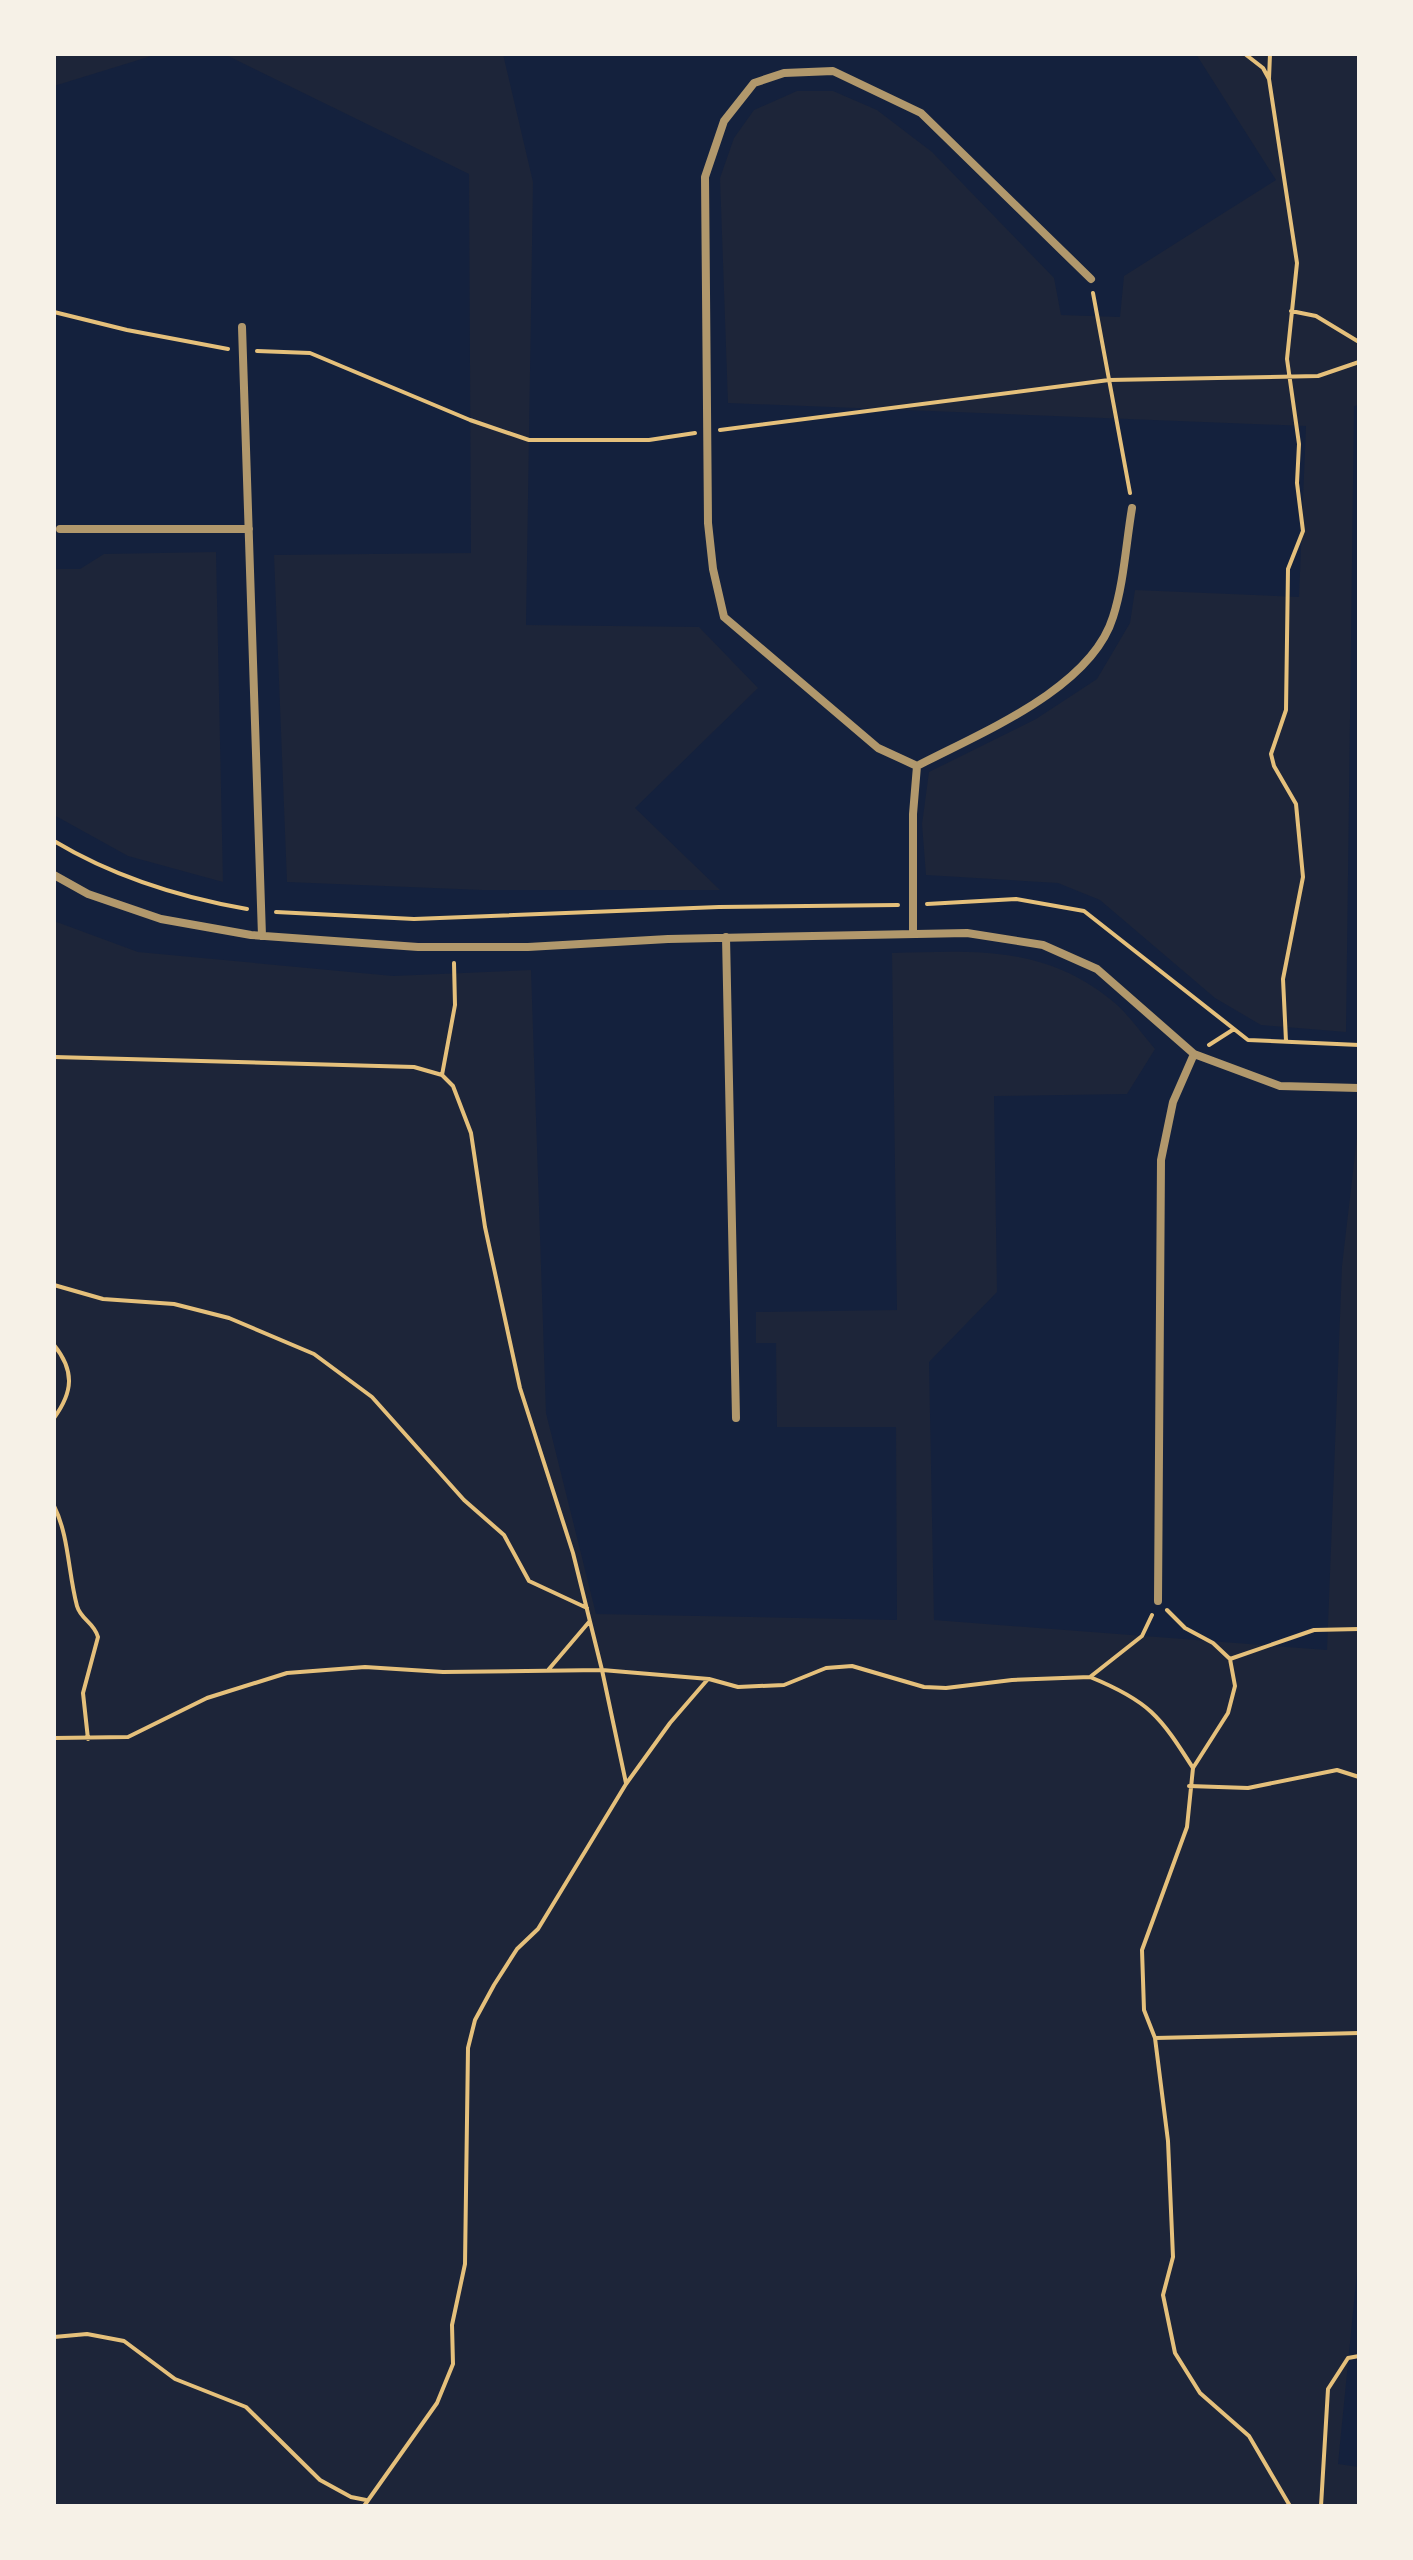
<svg xmlns="http://www.w3.org/2000/svg" width="1413" height="2560" font-family="Mulish,sans-serif">
<style>
.green{fill:#1d2539}
.lines{fill:none;stroke-linecap:round;stroke-linejoin:round}
.path{stroke:#e5c07b;stroke-width:4}
.minor{stroke:#b1986c;stroke-width:8}
</style>
<rect width="100%" height="100%" fill="#14213d"/>
<path class="green" d="M54 54H158L54 86Z
M224 54H503L533 182 526 625 699 627 758 688 635 808 720 890H482L287 882 274 555 471 553 469 174Z
M1196 54H1359V405L1354 406 1346 1032 1261 1025 1215 998 1100 900 1058 883 926 875 922 824 929 772 1036 719 1097 679 1130 623 1135 590 1299 597 1306 426 728 403 720 178 734 138 754 110 797 91H833L877 110 932 152 1054 278 1061 315 1120 317 1124 276 1276 180Z
M216 552 223 882 128 856 54 815V569H80L104 554Z
M54 921 138 952 393 976 531 970 546 1413 596 1614 897 1620 896 1427H777L776 1343H756V1312L897 1310 892 953C973 951 1042 945 1110 999 1127 1012 1141 1033 1155 1049L1127 1094 994 1096 997 1292 929 1362 934 1620 1327 1650 1342 1266 1359 1120V2252L1338 2464 1359 2467V2506H54Z"/>
<g class="lines">
<path class="path" d="M1245 54 1263 68 1269 79 1297 263 1287 359 1299 444 1297 483 1303 531 1288 569 1286 710 1271 754 1274 766 1296 804 1303 877 1283 979 1286 1041
M1269 79 1270 54
M1093 293 1130 493
M1291 311 1316 316 1359 342
M54 312 127 330 228 349
M257 351 310 353 470 420 529 440H649L695 433
M720 430 1109 380 1318 376 1359 362
M54 841C114 877 178 897 247 909
M927 904 1016 899 1084 911 1248 1040 1359 1045
M276 912 414 919 719 907 898 905
M1209 1045 1234 1029
M54 1057 414 1067 442 1075 453 1086 471 1133 485 1227 520 1388 573 1553 602 1670 709 1679 738 1687 784 1685 826 1668 852 1666 924 1687 946 1688 1012 1680 1090 1677 1142 1636 1152 1615
M442 1075 455 1005 454 963
M54 1285 103 1299 174 1304 229 1318 314 1354 372 1397 464 1500 504 1535 529 1581 587 1608
M54 1345C75 1371 73 1392 54 1418
M54 1506C69 1536 68 1572 77 1606 81 1620 94 1622 98 1637L83 1693 88 1739
M1167 1610 1185 1628 1213 1643 1230 1659 1235 1686 1228 1713 1193 1768 1187 1827 1142 1950 1144 2010 1155 2038 1168 2141 1173 2257 1163 2295 1175 2353 1200 2393 1249 2436 1290 2506
M1230 1659 1314 1630 1359 1629
M549 1669 589 1622
M1090 1677C1149 1701 1160 1716 1193 1768
M54 1738 128 1737 207 1698 287 1673 365 1667 443 1672 602 1670 626 1783
M1189 1786 1248 1788 1337 1770 1359 1777
M1155 2038 1359 2033
M54 2337 87 2334 124 2341 175 2379 246 2407 320 2480 351 2497 366 2500
M364 2506 437 2403 453 2364 452 2325 465 2264 468 2048 475 2020 494 1985 517 1949 538 1929 626 1784 670 1723 708 1679
M1321 2506 1328 2389 1348 2358 1359 2356"/>
<path class="minor" d="M242 327 262 936
M60 529H249
M917 766C980 733 1091 689 1113 617 1124 583 1126 543 1132 508
M54 875 88 894 161 919 251 935 418 947H528L668 939 967 933 1043 945 1097 969 1194 1054 1280 1086 1359 1088
M913 934V814L917 766 878 748 724 617 713 569 708 523 705 177 724 121 754 83 784 73 833 71 921 113 1091 279
M726 937 736 1418
M1158 1601 1161 1160 1173 1102 1194 1054"/>
</g>
<rect width="1413" height="2560" fill="none" stroke="#f6f1e7" stroke-width="112"/>
</svg>
